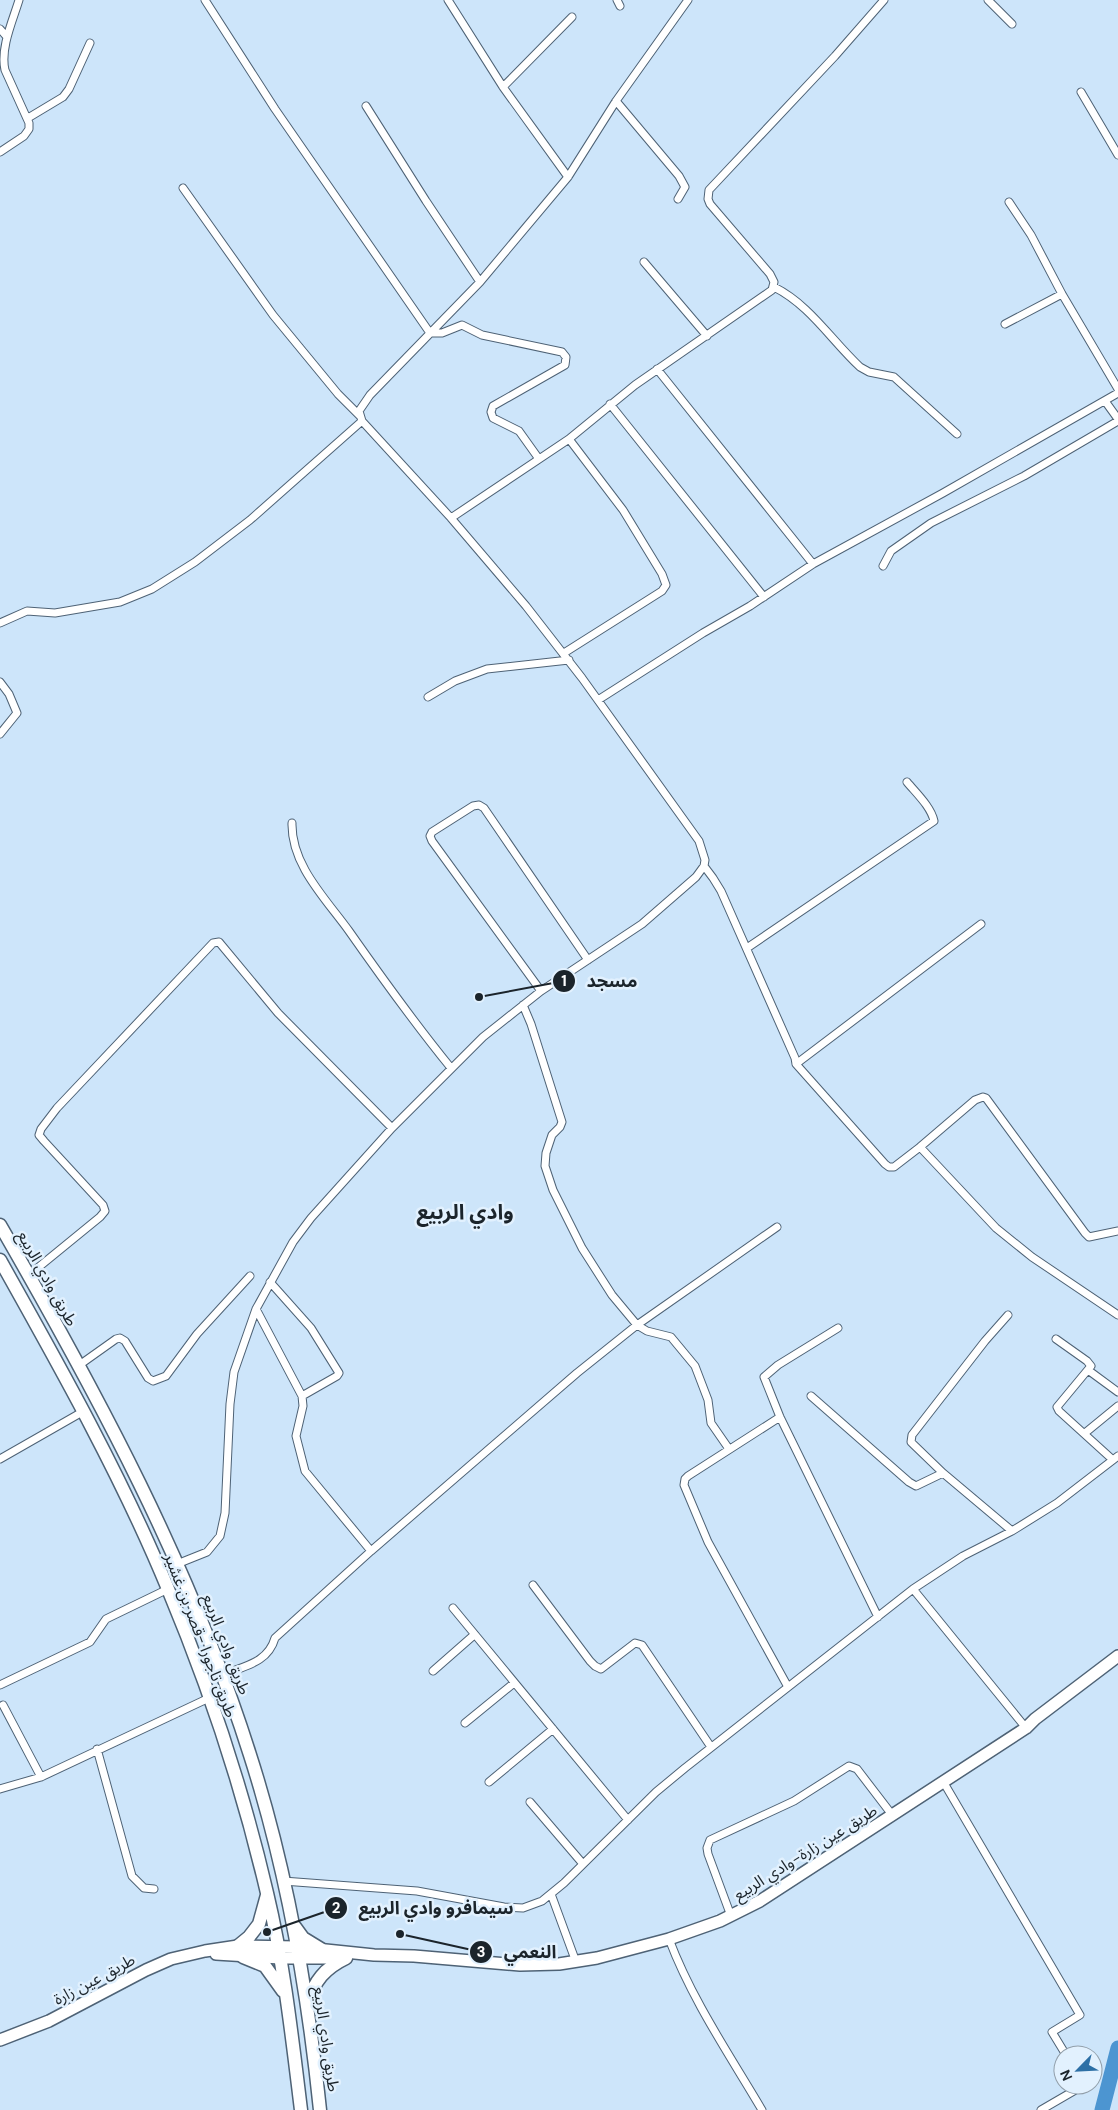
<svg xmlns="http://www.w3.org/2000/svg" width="1118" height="2110" font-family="'DM Sans','Noto Sans Arabic',sans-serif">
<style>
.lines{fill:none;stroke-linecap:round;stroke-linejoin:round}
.river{stroke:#4c95d1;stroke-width:15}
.minor-casing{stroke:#4e6275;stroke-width:9}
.primary-casing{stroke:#4e6275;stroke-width:14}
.trunk-casing{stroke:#4e6275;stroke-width:15}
.minor{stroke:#fff;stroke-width:7}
.primary{stroke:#fff;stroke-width:11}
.trunk{stroke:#fff;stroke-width:12}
.labels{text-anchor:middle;stroke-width:5;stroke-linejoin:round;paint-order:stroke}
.street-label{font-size:16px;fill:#1b242b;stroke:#e2f1fe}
.district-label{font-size:21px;font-weight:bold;fill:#1b242b;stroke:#e2f1fe}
.leader{fill:none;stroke:#1b242b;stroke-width:2}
.callout-dot{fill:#1b242b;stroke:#e2f1fe;stroke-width:2}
.mark-label{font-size:15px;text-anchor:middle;font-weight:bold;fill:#fff}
.callout-label{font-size:18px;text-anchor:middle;font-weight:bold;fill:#1b242b;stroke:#e2f1fe;stroke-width:5;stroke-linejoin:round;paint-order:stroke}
</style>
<rect width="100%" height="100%" fill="#cde5fa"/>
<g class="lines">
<path class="river" d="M1102 2110 1118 2048"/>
<g class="minor-casing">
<path id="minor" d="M205 0 275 109 430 333H442L462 325 482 335 562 352 566 357 565 365 493 406 491 412 493 418 519 431 539 459
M448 0 503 87 568 177
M617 0 620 6
M988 0 1012 24
M0 29 7 37
M503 87 572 17
M1081 92 1118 155
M616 101 679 176 685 187 678 199
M366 106 426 201 480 282
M28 118 63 97 69 89 90 43
M0 152 24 136 29 129V123L5 70C0 48 13 20 19 0
M183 188 273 315 338 394 360 416
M1009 202 1031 235 1062 294 1118 389
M644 262 707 336
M774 287C810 305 831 340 860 367L869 372 894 377 957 434
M1005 324 1062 294
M657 369 813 564
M1105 401 1118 419
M610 404 764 597
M451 518 569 439 635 385 772 290 774 282 770 274 710 204 708 199 709 190 835 56 884 0
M883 566 891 551 931 523 1024 476 1118 421
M0 623 27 611 55 613 120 602 152 589 195 562 250 520 362 421
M564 653 662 591 666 585 662 574 623 510 569 439
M0 682 9 694 17 713 0 734
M428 697 455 681 487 669 569 660
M598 700 703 633 750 606 813 564 943 493 1118 393
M292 823C291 865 326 899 349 931 382 978 415 1024 451 1068
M704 866 713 878 721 891 795 1058 796 1064 885 1164 889 1167H894L920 1147 996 1228 1032 1257 1118 1315
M747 948 934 821C931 807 917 794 907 782
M541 991 432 841 430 836 432 832 473 806 479 805 484 808 588 960
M523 1005 531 1024 562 1122 560 1127 552 1135 546 1153 545 1166 553 1190 582 1248 612 1295 637 1325 647 1331 671 1337 695 1366 708 1400 711 1423 729 1449
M796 1064 981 924
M920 1147 975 1100 983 1097 986 1098 1085 1233 1089 1237 1118 1231
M29 1275 100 1217 105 1211 103 1205 44 1141 39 1135 41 1129 57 1108 213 943 219 942 278 1013 392 1128
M270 1282 311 1328 339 1373 337 1376 302 1396
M256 1309 302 1396 303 1406 296 1436 305 1471 371 1551
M838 1328 778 1365 764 1377 780 1417 878 1617
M1056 1339 1087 1361 1091 1366 1057 1407 1059 1411 1113 1460
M78 1366 116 1339 120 1338 125 1341 148 1378 153 1381 166 1376 197 1334 250 1276
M1088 1370 1118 1392
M811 1396 909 1482 916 1486 943 1473 1012 1531
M780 1417 688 1476 685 1479 684 1485 708 1542 788 1687
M1085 1433 1118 1406
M0 1459 84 1411
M943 1473 914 1445 911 1442 912 1435 985 1341 1008 1315
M177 1564 207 1552 220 1536 225 1513 230 1404 234 1372 256 1309 293 1242 311 1218 392 1128 483 1037 541 991 642 924 696 877 704 866 705 860 699 841 582 678 526 606 451 518 362 421 359 411 370 395 480 282 568 177 616 101 688 0
M533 1585 590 1661 595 1666 601 1669 635 1643 642 1645 711 1747
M913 1589 1026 1728
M453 1608 628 1820
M433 1671 474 1635
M222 1675C244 1666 268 1663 275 1638L371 1551 577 1373 637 1325 777 1227
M0 1685 90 1642 106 1619 168 1589
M3 1705 41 1777
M465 1723 514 1683
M97 1749 132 1876 144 1888 154 1889
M489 1782 553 1729
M944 1783 1080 2015 1052 2032 1066 2055
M0 1789 41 1777 209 1698
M530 1802 583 1864
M283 1881 417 1891 504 1907 523 1908 542 1901 564 1883 656 1792 685 1768 913 1589 963 1556 1012 1531 1057 1503 1118 1456
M551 1894 576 1962
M731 1916 708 1854 707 1848 710 1840 794 1801 849 1766 857 1769 893 1816
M669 1939C692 2000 729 2054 762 2110
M1041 2110 1084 2085"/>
</g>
<g class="primary-casing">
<path id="primary" d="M216 1954 280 1958H343
M0 2040 49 2021 146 1970 171 1959 205 1951 238 1946 297 1947 374 1955 414 1956 520 1965 559 1964 597 1958 669 1939 720 1921 760 1901 1026 1728 1035 1719 1118 1656"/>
</g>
<g class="trunk-casing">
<path id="trunk" d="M0 1225C98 1395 191 1568 250 1755 286 1867 308 1993 320 2110
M0 1260C60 1367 121 1475 168 1589 209 1687 243 1790 267 1893 284 1964 292 2037 301 2110
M295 1927 303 1938 321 1949
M238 1946 249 1937 259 1924 267 1895
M243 1957 265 1966 283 1991
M308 2003C314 1981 325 1968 346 1958"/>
</g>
<use href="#minor" class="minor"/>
<use href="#primary" class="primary"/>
<use href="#trunk" class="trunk"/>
</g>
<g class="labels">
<g class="street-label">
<text transform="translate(48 1278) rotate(61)" y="6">طريق وادي الربيع</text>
<text transform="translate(201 1635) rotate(69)" y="6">طريق تاجورا -قصر بن غشير</text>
<text transform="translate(227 1644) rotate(69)" y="6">طريق وادي الربيع</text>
<text transform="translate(805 1852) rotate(-32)" y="6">طريق عين زارة-وادي الربيع</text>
<text transform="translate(94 1979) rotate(-28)" y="6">طريق عين زارة</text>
<text transform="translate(327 2039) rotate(82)" y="6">طريق وادي الربيع</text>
</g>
<g class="district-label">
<text x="465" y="1219">وادي الربيع</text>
</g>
</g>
<path class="leader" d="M479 997L564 981M267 1932L336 1908M400 1934L481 1952"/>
<g class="callout-dot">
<circle cx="479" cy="997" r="5"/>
<circle cx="267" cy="1932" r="5"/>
<circle cx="400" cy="1934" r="5"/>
<circle cx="564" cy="981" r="12"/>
<circle cx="336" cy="1908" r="12"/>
<circle cx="481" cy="1952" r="12"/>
</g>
<g class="mark-label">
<text x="564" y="986">1</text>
<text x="336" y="1913">2</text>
<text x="481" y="1957">3</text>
</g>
<g class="callout-label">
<text x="612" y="987">مسجد</text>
<text x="436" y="1914">سيمافرو وادي الربيع</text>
<text x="530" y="1958">النعمي</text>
</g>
<g transform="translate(1078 2070) rotate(246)"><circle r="24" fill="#e2f1fe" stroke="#929faa"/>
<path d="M0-4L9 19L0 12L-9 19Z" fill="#2d70a6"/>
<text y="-8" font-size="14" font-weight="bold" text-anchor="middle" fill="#1b242b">N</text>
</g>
</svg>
